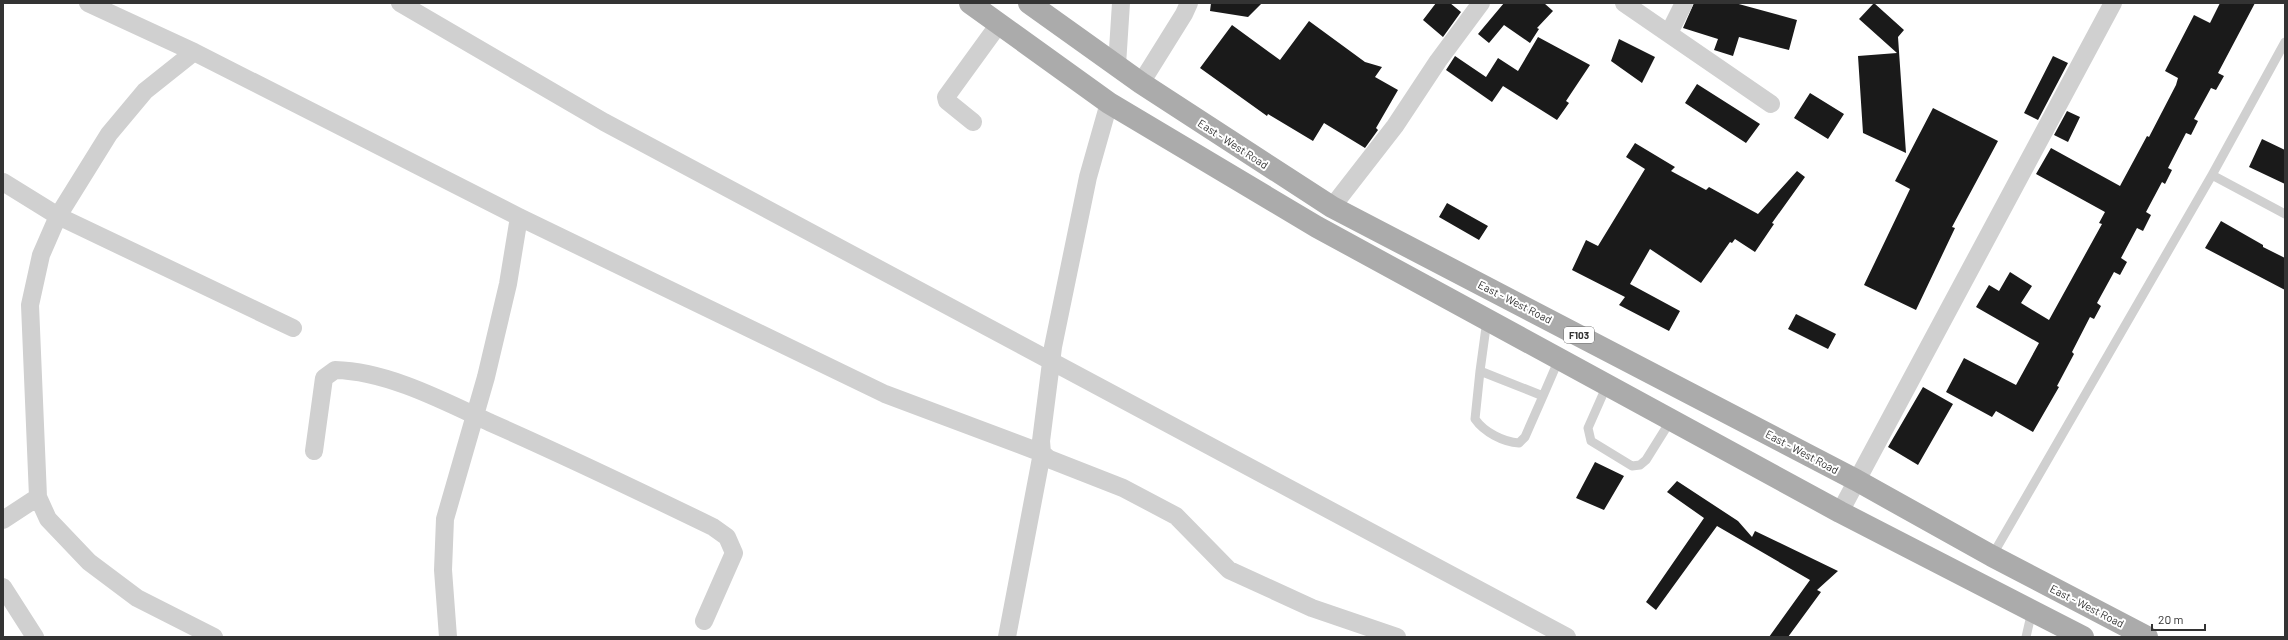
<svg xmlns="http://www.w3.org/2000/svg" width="2288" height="640" font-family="Barlow,sans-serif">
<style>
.building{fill:#1a1a1a}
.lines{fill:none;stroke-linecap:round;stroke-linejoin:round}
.lane{stroke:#d0d0d0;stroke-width:9}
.street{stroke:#d0d0d0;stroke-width:18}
.primary{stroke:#ababab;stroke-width:22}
.labels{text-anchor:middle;stroke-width:4;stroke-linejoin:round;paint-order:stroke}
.shield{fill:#fff;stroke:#707070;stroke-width:1}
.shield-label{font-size:10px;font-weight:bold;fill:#333}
.street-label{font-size:11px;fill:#333;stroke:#fff}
</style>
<rect width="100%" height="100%" fill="#fff"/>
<path class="building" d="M1211 3H1262L1248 17 1210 11Z
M1436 3H1450L1461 12 1443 37 1423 20Z
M1504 3H1544L1553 11 1537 28 1539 29 1530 43 1504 25 1489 43 1478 34Z
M1694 3H1735L1797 20 1789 50 1739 37 1733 56 1714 50 1718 39 1683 28Z
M1874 3 1904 30 1898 37 1906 153 1863 133 1858 56 1897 53 1859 19Z
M2220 3H2255L2218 73 2224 76 2216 90 2211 88 2194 119 2198 121 2191 135 2186 133 2168 168 2172 170 2165 184 2162 182 2146 212 2151 215 2143 231 2137 228 2121 258 2127 262 2120 275 2114 272 2097 303 2101 306 2094 319 2090 317 2072 352 2074 354 2057 386 2059 387 2033 432 1996 411 1992 417 1946 392 1964 358 2016 385 2039 343 1976 307 1989 285 1999 291 2010 272 2032 286 2021 303 2049 320 2102 224 2099 223 2105 212 2036 174 2051 148 2120 186 2147 136 2149 137 2176 85 2178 78 2165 71 2194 15 2210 23Z
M1309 21 1365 62 1382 67 1375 77 1398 90 1376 128 1378 130 1365 148 1324 123 1313 141 1268 114 1267 116 1200 68 1232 25 1280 60Z
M1538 37 1590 65 1566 101 1569 103 1557 120 1503 86 1492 102 1446 70 1455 56 1486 77 1498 58 1518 71Z
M1619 39 1655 57 1642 83 1611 61Z
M2053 56 2068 63 2038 120 2024 113Z
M1697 84 1760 124 1746 143 1685 103Z
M1810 93 1844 114 1828 139 1794 118Z
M1933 108 1998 141 1952 227 1955 228 1916 310 1864 285 1910 189 1895 181Z
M2067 111 2080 117 2068 142 2054 135Z
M2262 139 2285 150V184L2249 167Z
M1635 143 1675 167 1671 171 1706 190 1709 187 1758 214 1797 171 1805 177 1772 223 1774 224 1755 252 1735 239 1732 243 1730 242 1701 283 1650 249 1630 284 1680 311 1669 331 1619 305 1625 297 1572 270 1586 240 1598 246 1645 169 1626 157Z
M1447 203 1488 226 1479 240 1439 217Z
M2221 221 2263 245V247L2285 258V290L2205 248Z
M1796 314 1836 334 1828 349 1788 329Z
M1923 387 1953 404 1918 465 1888 447Z
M1595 462 1624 476 1604 510 1576 498Z
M1677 481 1738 521 1752 537 1755 531 1838 571 1817 590 1821 592 1788 637H1769L1810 580 1717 526 1656 610 1646 602 1704 518 1667 492Z"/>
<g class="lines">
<path class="lane" d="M2212 175 2285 214
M1487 320 1480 371 1543 396 1559 359
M1480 371 1475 419C1484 432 1503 442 1519 443L1525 437 1543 396
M1607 385 1588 428 1591 441 1632 466 1640 465 1646 460 1671 420
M1992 556 2212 175 2285 42
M2026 637 2032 611"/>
<path class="street" d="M88 3 194 52 519 217 885 394 1042 453 1049 459 1123 488 1176 516 1229 570 1312 608 1397 637
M400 3 604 122 1567 637
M1624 3 1771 104
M1669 33 1684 3
M194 52 145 91 109 134 58 216 41 255 30 305 38 497 48 519 89 562 137 598 214 637
M1117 65 1121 3
M1141 83 1184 14 1189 3
M973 122 947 101 946 97 999 24
M3 182 58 216 293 328
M1332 207 1395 126 1438 61 1481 3
M314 451 324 378 335 370C387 371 444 401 491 423 566 456 639 491 713 527L727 537 734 553 704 621
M1840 512 2113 3
M3 520 38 497
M3 587 35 637
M448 637 443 570 445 519 486 377 508 284 519 217
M1007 637 1042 453 1041 441 1053 347 1088 177 1109 103"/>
<path class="primary" d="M970 3 1109 103 1317 227 1840 512 2083 637
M1029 3 1141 83 1332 207 1856 480 1992 556 2147 637"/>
</g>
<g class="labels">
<rect class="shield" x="1564" y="327" width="30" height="16" rx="3"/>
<g class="shield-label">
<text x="1579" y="339">F103</text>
</g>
<g class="street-label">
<text transform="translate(1233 144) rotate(33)" y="4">East - West Road</text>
<text transform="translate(1515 302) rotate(27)" y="4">East - West Road</text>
<text transform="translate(1802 452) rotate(28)" y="4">East - West Road</text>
<text transform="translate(2087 606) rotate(27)" y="4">East - West Road</text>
</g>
</g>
<rect width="2288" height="640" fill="none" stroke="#333333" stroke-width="8"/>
<path d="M2152 624v6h53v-6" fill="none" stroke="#333333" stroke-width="2"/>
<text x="2158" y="624" font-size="12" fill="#333333" stroke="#ffffff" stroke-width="3" paint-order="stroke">20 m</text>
</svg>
